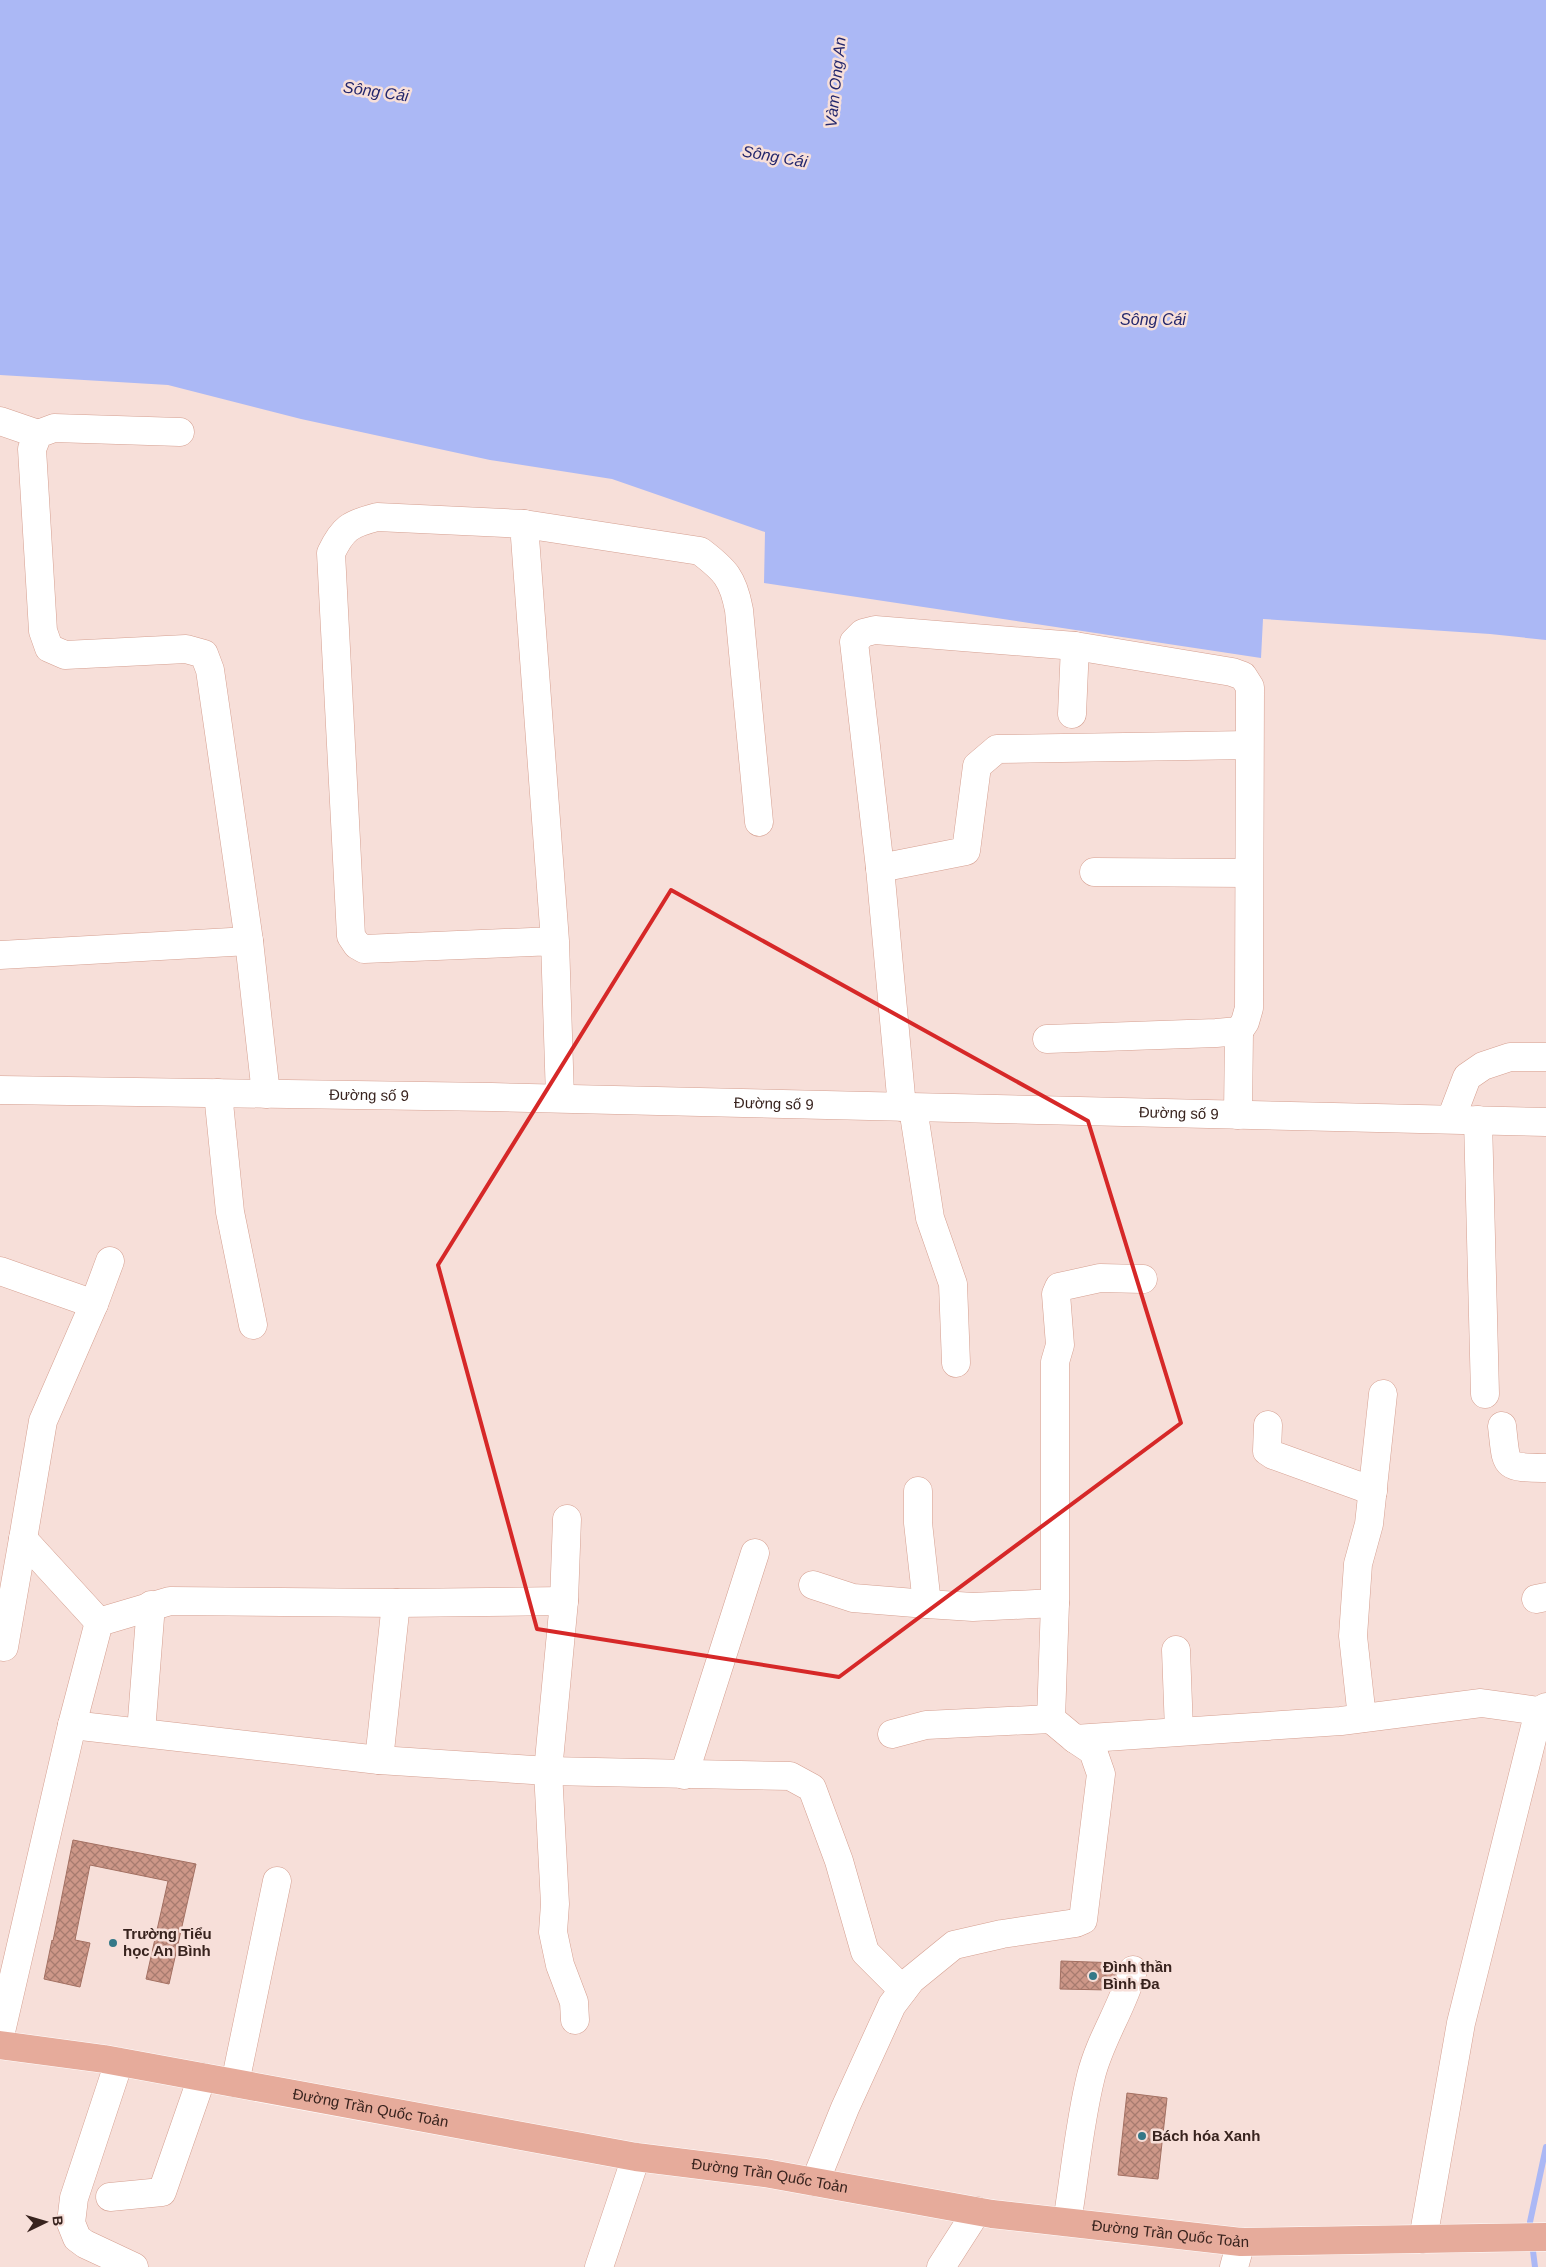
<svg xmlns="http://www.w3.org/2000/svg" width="1546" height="2267" font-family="Arial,sans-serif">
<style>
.water{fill:#abb8f5}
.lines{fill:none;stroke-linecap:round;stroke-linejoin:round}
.stream{stroke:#abb8f5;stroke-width:6}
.building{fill:url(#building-cross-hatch);stroke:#a37062}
.minor-casing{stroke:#d59f90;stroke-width:29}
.major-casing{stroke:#fff;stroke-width:29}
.minor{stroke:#fff;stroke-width:28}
.major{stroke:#e6ab9b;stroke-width:28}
.marked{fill:none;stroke:#d62828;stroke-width:4;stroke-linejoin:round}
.poi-dot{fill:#347888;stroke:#f7dfd9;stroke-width:2}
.labels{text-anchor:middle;stroke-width:5;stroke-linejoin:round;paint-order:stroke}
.street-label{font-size:15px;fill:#38231e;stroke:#f7dfd9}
.poi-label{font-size:15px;font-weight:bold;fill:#38231e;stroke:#f7dfd9;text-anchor:start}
.water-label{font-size:16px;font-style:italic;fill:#24276c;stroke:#f7dfd9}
</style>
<defs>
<pattern id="building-cross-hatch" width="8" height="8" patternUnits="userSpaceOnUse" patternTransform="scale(1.25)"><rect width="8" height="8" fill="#cd9788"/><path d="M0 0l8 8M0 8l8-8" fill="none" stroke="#a77b6f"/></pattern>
</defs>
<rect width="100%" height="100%" fill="#f7dfd9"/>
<path class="water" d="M0 0H1546V640L1490 634 1263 619 1261 658 764 583 765 532 612 479 490 460 301 419 168 385 0 375Z"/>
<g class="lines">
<path class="stream" d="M1531 2231 1530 2222 1546 2147
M1532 2243 1535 2267"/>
</g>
<path class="building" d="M73 1840 196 1864 169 1984 146 1979 168 1881 90 1865 75 1940 90 1943 80 1987 44 1979 52 1940 53 1941Z
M1061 1961 1120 1963 1109 1990 1060 1989Z
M1127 2093 1167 2098 1158 2179 1118 2175Z"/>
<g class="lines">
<g class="minor-casing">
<g id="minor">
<path d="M0 421 38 434"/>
<path d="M180 432 54 428 38 434 32 449 43 631 49 648 65 655 186 649 204 654 210 670 249 941 266 1094"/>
<path d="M524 524 700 551C725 570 733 578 739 610L759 822"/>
<path d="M1072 714 1075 646"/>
<path d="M880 868 966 851 977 766 997 749 1249 745"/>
<path d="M1094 872 1248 873"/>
<path d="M555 941 364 949 357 945 351 936 331 553C343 528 350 524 377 517L524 524 555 941 560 1098"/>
<path d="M0 955 249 941"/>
<path id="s1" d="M0 1090 492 1097 1546 1122"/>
<path d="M218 1093 230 1212 253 1325"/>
<path d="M902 1107 880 868 854 642 863 633 875 630 1075 646 1232 672 1243 676 1250 687 1249 1008 1245 1022 1239 1031 1216 1033 1047 1039"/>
<path d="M913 1108 930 1218 953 1284 956 1363"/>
<path d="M1238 1115 1239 1031"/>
<path d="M1451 1119 1467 1077 1483 1066 1510 1057H1546"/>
<path d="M1478 1120 1485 1394"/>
<path d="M0 1271 94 1304"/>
<path d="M1268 1425 1267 1451 1273 1455 1373 1491"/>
<path d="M1502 1426C1507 1468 1502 1467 1546 1468"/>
<path d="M918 1491V1523L927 1604"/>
<path d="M567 1519 564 1601 548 1771 555 1904 553 1932 560 1965 574 2002 575 2020"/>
<path d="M813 1585 853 1598 927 1604 973 1607 1055 1603"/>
<path d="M1536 1599 1546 1597"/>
<path d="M99 1622 23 1539 43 1421 94 1304 110 1261"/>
<path d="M4 1647 23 1539"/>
<path d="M1176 1650 1179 1731"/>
<path d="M1362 1718 1353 1636 1358 1564 1369 1524 1383 1394"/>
<path d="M72 1725 379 1760 548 1771 790 1776 812 1788 839 1861 865 1952 903 1990"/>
<path d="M141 1732 151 1605"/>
<path d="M892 1734 926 1725 1051 1719"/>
<path d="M1075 1739 1341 1721 1481 1703 1539 1711"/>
<path d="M379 1760 396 1603"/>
<path d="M684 1775 755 1553"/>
<path d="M0 2036 72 1725 99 1622 170 1601 396 1603 564 1601"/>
<path d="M119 2062 74 2198 71 2223 77 2238 85 2244 134 2267"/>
<path d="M235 2083 277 1881"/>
<path d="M815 2182 845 2108 892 2005 911 1980 954 1945 1002 1934 1076 1923 1083 1920 1101 1774 1093 1751 1075 1739 1051 1719 1055 1603V1362L1060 1345 1056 1294 1059 1287 1100 1278 1143 1279"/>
<path d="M110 2197 162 2192 202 2077"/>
<path d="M1067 2222C1075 2174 1079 2124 1091 2076 1100 2039 1123 2007 1133 1970"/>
<path d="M1423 2239 1461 2023 1539 1711 1546 1707"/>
<path d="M599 2267 636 2157"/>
<path d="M941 2267 977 2211"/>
<path d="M1234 2267 1241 2242"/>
</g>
</g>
<g class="major-casing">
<g id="major">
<path id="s2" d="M0 2045 104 2059 636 2157 765 2173 992 2214 1241 2242 1546 2237"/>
</g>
</g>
<use href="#minor" class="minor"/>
<use href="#major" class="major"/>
</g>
<path class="marked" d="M671 890 1088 1121 1181 1423 839 1677 537 1629 438 1265Z"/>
<g class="poi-dot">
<circle cx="113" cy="1943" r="5"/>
<circle cx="1093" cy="1976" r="5"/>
<circle cx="1142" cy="2136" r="5"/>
</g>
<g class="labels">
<g class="street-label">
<text dy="5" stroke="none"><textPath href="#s1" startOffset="369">Đường số 9</textPath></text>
<text dy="5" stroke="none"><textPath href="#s1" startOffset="774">Đường số 9</textPath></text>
<text dy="5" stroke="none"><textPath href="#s1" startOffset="1179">Đường số 9</textPath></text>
<text dy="5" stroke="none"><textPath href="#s2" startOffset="376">Đường Trần Quốc Toản</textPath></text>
<text dy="5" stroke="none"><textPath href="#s2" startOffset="781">Đường Trần Quốc Toản</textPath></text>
<text dy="5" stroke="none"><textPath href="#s2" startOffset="1186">Đường Trần Quốc Toản</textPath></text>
</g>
<g class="poi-label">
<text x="123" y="1939">Trường Tiểu<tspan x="123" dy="17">học An Bình</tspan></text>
<text x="1103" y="1972">Đình thần<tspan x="1103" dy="17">Bình Đa</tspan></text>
<text x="1152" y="2141">Bách hóa Xanh</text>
</g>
<g class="water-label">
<text transform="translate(835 82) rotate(-84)" y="6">Vàm Ong An</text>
<text transform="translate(376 91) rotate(8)" y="6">Sông Cái</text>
<text transform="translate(775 156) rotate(10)" y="6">Sông Cái</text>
<text x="1153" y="325">Sông Cái</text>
</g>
</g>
<g transform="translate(45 2222) rotate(85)" stroke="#f7dfd9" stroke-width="4" paint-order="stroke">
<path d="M0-4L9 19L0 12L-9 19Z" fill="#38231e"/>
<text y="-8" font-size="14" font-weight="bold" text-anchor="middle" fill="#38231e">B</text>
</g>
</svg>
